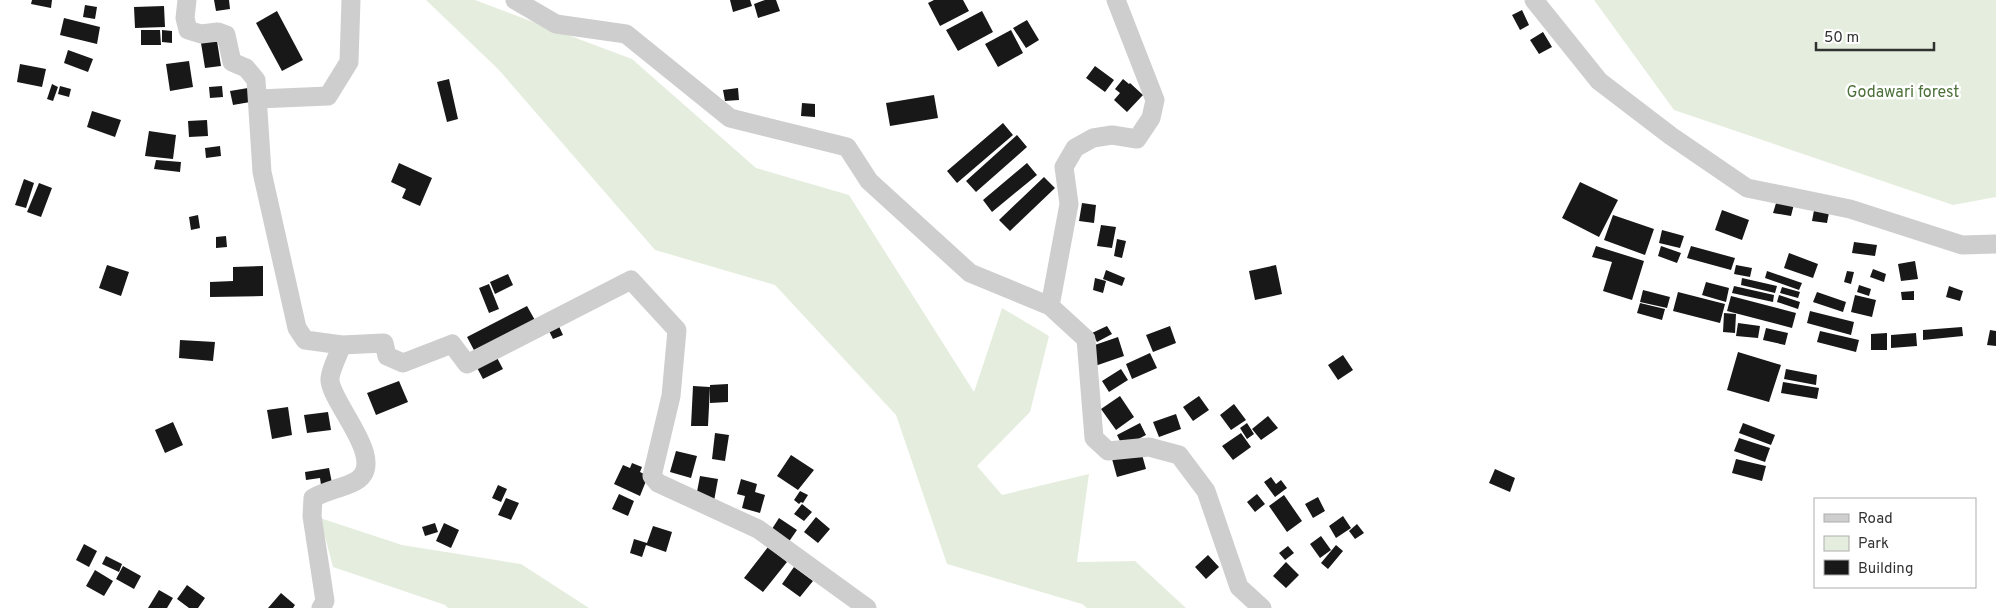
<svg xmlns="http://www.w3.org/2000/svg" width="1996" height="608" font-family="Overpass,sans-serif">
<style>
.green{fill:#e5eede}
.building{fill:#181818}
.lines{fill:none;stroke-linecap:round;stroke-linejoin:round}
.street{stroke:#cecece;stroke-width:19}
.labels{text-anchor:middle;stroke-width:5;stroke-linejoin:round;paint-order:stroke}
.park-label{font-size:16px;fill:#4d713a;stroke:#fff}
</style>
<rect width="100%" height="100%" fill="#fff"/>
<path class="green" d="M426 0H475L632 59 756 168 849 195 974 392 1002 308 1049 336 1030 412 977 466 1002 495 1089 474 1077 562 1135 561 1186 608H1087L1082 604 947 564 896 415 775 285 655 250 498 69Z
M1594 0H1996V197L1953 205 1674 110Z
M320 518 402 545 521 564 589 608H448L445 605 333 567Z"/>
<path class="building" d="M32 0H52L51 8 31 4Z
M214 0H229L230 9 216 11Z
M730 0H750L752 6 733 12Z
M765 0H776L780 11 758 18 754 4Z
M934 0H963L969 11 940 26 928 3Z
M85 5 97 7 95 19 83 17Z
M164 6 165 27 135 28 134 7Z
M1522 10 1529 25 1520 30 1512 15Z
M277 11 303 60 282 71 256 23Z
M982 11 993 32 958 51 946 30Z
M64 18 100 27 97 44 60 35Z
M1027 20 1039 40 1026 48 1013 28Z
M141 30H160L161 45H141Z
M162 30 172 31V43L162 42Z
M1011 30 1023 53 998 67 985 44Z
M1543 32 1552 47 1539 54 1530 40Z
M217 41 221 66 205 68 201 43Z
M68 50 93 59 88 72 64 63Z
M189 61 193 87 170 91 166 64Z
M20 64 46 69 42 87 17 82Z
M1095 66 1114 80 1105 92 1086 78Z
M449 79 458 119 447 122 437 82Z
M1123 79 1129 84 1130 83 1143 95 1127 112 1114 100 1120 93 1115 89Z
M52 84 58 87 53 101 47 99Z
M60 86 71 89 69 97 58 94Z
M222 86 223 97 210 98 209 87Z
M254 87 256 101 233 105 230 91Z
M738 88 739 100 725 101 723 90Z
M934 95 938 118 890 126 886 103Z
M802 103 815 104V117L801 116Z
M92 111 121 120 115 137 87 127Z
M207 120 208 136 189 137 188 121Z
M1003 123 1013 135 957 183 947 171Z
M149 131 176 135 173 159 145 156Z
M1017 135 1027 147 976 192 966 181Z
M220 146 221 156 206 158 205 148Z
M156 160 181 162 180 172 154 169Z
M399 163 432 178 420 206 402 198 406 189 391 182Z
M1027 163 1037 175 992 212 983 200Z
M1044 177 1055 188 1010 231 999 220Z
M24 179 34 183 26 208 15 205Z
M1580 182 1618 200 1599 237 1562 218Z
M39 183 52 188 41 217 27 212Z
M1777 200 1794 204 1791 216 1773 213Z
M1082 203 1096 205 1094 223 1079 221Z
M1815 205 1830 207 1827 223 1812 221Z
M1722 210 1749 220 1742 240 1715 230Z
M198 215 200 228 191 230 189 217Z
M1613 215 1654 229 1645 255 1604 240Z
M1101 225 1116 227 1112 248 1097 246Z
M1662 230 1684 236 1680 248 1659 243Z
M226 236 227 247 216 248V237Z
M1117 239 1126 241 1122 258 1114 256Z
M1854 242 1877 245 1875 256 1852 253Z
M1596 246 1644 261 1632 300 1603 291 1612 262 1592 257Z
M1661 246 1681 253 1677 263 1658 256Z
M1691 246 1735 258 1731 270 1687 258Z
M1789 253 1818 264 1813 278 1784 268Z
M1915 261 1918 279 1901 281 1898 264Z
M107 265 129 272 121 296 99 288Z
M1276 265 1282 294 1255 300 1249 271Z
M1736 265 1752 268 1750 277 1734 274Z
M263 266V296L210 297V282L233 281V267Z
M1873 269 1886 274 1884 282 1870 277Z
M1106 270 1125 278 1122 286 1103 279Z
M1767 271 1802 283 1799 290 1765 278Z
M1847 271 1854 272 1851 284 1844 282Z
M508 274 513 285 495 294 490 282Z
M1095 278 1106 281 1103 293 1093 290Z
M1742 278 1777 286 1775 293 1741 285Z
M1706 282 1729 288 1726 302 1702 295Z
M489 284 499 309 489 313 479 288Z
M1859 285 1871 289 1869 296 1857 292Z
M1734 286 1774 295 1773 302 1732 293Z
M1949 286 1963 291 1960 301 1946 297Z
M1782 287 1800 292 1798 298 1780 293Z
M1643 290 1670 297 1667 308 1640 302Z
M1914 291V300H1902L1901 292Z
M1678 292 1725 304 1720 323 1673 311Z
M1817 292 1846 302 1843 312 1813 302Z
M1779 295 1800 302 1798 309 1777 302Z
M1855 295 1876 300 1872 317 1851 312Z
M1731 296 1796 313 1792 328 1727 311Z
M1640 303 1665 309 1662 320 1637 313Z
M527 306 536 322 476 354 467 337Z
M1810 311 1854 322 1851 335 1807 323Z
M1724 313 1736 314 1735 333 1723 332Z
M557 322 563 335 553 339 547 327Z
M1738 323 1760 326 1758 338 1736 336Z
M1107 326 1112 334 1097 342 1092 333Z
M1170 326 1176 343 1153 352 1146 335Z
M1962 327 1963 336 1923 340V330Z
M1766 328 1788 333 1785 345 1763 340Z
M1990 330 1996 331V346L1987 345Z
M1820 331 1859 340 1856 352 1817 342Z
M1887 333V350H1871V334Z
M1916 333 1917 346 1891 348V335Z
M1118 337 1124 356 1095 366 1089 347Z
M180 340 215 342 213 361 179 358Z
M1738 352 1781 365 1769 402 1727 390Z
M1150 353 1157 368 1132 379 1126 364Z
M495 354 503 369 483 379 475 364Z
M1343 355 1353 370 1338 380 1328 365Z
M1121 369 1128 380 1109 392 1102 381Z
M1786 369 1817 375 1816 385 1784 379Z
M399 381 408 402 376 415 367 393Z
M1783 382 1819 388 1817 399 1781 393Z
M728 384V402L710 403V385Z
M693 386 710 387 708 426H691Z
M1120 396 1134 417 1116 430 1101 409Z
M1199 396 1209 410 1193 421 1183 407Z
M1234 404 1246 420 1231 430 1220 415Z
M288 407 292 435 272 439 267 410Z
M328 412 331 430 307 433 304 415Z
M1176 414 1181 429 1159 437 1153 422Z
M1268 416 1278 428 1261 440 1252 429Z
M173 422 183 445 165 453 155 430Z
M1140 423 1146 435 1123 447 1117 435Z
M1247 423 1254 434 1247 439 1240 428Z
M1743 423 1775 435 1771 445 1739 433Z
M715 433 729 435 725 461 712 459Z
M1241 433 1251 447 1233 460 1222 446Z
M1739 438 1770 448 1765 462 1734 451Z
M676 451 697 456 691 478 670 472Z
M1141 451 1146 469 1117 477 1112 459Z
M791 455 814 470 798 490 777 476Z
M1736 459 1766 466 1762 481 1732 473Z
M632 463 642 467 640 472 648 476 640 496 614 484 623 465 630 468Z
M329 468 332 483 321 485 320 478 306 480 305 472Z
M1495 469 1515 478 1510 492 1489 483Z
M700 476 718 479 714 501 696 497Z
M1271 477 1276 484 1281 480 1287 488 1275 497 1264 482Z
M741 479 757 484 755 492 765 495 760 513 742 508 745 496 737 494Z
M498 485 507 489 501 502 492 498Z
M800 491 808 495 803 503 801 502 799 504 794 500Z
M619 494 634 501 628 516 612 509Z
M1257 494 1265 504 1255 512 1247 502Z
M1284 495 1302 521 1287 532 1269 506Z
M1318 497 1325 511 1313 518 1305 504Z
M506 498 519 503 511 520 498 515Z
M802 504 812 512 804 521 794 514Z
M1343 516 1351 528 1336 538 1329 526Z
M816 517 830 529 818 543 804 532Z
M779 518 797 530 788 543 770 532Z
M435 523 438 532 425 536 422 527Z
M444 523 459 530 451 548 436 541Z
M1357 524 1364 533 1355 539 1349 531Z
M653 526 672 532 666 552 646 545 642 557 630 553 634 539 647 543Z
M1321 536 1331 550 1320 558 1310 544Z
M84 544 97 551 89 567 76 560Z
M1336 545 1343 551 1328 569 1321 563Z
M1288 546 1294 553 1285 560 1279 553Z
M768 547 787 562 763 592 744 578Z
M1208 555 1219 567 1206 579 1195 567Z
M106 556 122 564 119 572 102 564Z
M1286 562 1299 575 1286 588 1273 576Z
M123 566 141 576 134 589 116 579Z
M794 567 813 581 800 597 782 584Z
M95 570 113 581 104 596 86 586Z
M187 585 205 598 198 608H189L177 599Z
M159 590 173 598 167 608H148Z
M281 593 295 605 293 608H268Z"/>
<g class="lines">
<path class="street" d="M187 0 185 18 188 30 201 34 218 32 226 35 232 62 246 68 256 80 262 172 297 328 305 340 342 345C339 353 329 373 330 381 333 406 388 461 356 481 344 488 327 490 313 498L312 516 325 601 321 608
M515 0 556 24 626 34 730 118 847 147 869 181 970 273 1050 306 1086 339 1094 438 1108 451 1149 447 1179 455 1206 491 1239 587 1262 608
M1534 0 1599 81 1671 136 1747 188 1850 209 1962 245 1996 244
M258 99 328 96 349 62 351 0
M1050 306 1069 204 1064 167 1075 148 1093 138 1112 135 1137 139 1151 118 1155 100 1116 0
M342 345 384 343 387 356 403 363 452 344 467 364 631 280 677 330 671 396 652 476 658 483 758 529 867 608"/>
</g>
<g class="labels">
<g class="park-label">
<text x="1903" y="97">Godawari forest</text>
</g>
</g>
<rect x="1814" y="498" width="162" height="90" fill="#ffffff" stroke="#adadad"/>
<rect x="1824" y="514" width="25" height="8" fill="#cecece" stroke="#adadad"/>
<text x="1858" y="523" font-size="15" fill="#313131">Road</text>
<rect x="1824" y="536" width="25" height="15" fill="#e5eede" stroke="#adadad"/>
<text x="1858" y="548" font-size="15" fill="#313131">Park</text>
<rect x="1824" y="560" width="25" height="15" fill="#181818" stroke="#adadad"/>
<text x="1858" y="573" font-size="15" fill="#313131">Building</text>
<path d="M1816 42v8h118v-8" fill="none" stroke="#313131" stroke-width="2.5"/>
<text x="1824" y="42" font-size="15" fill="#313131" stroke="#ffffff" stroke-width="4" paint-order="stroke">50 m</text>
</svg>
